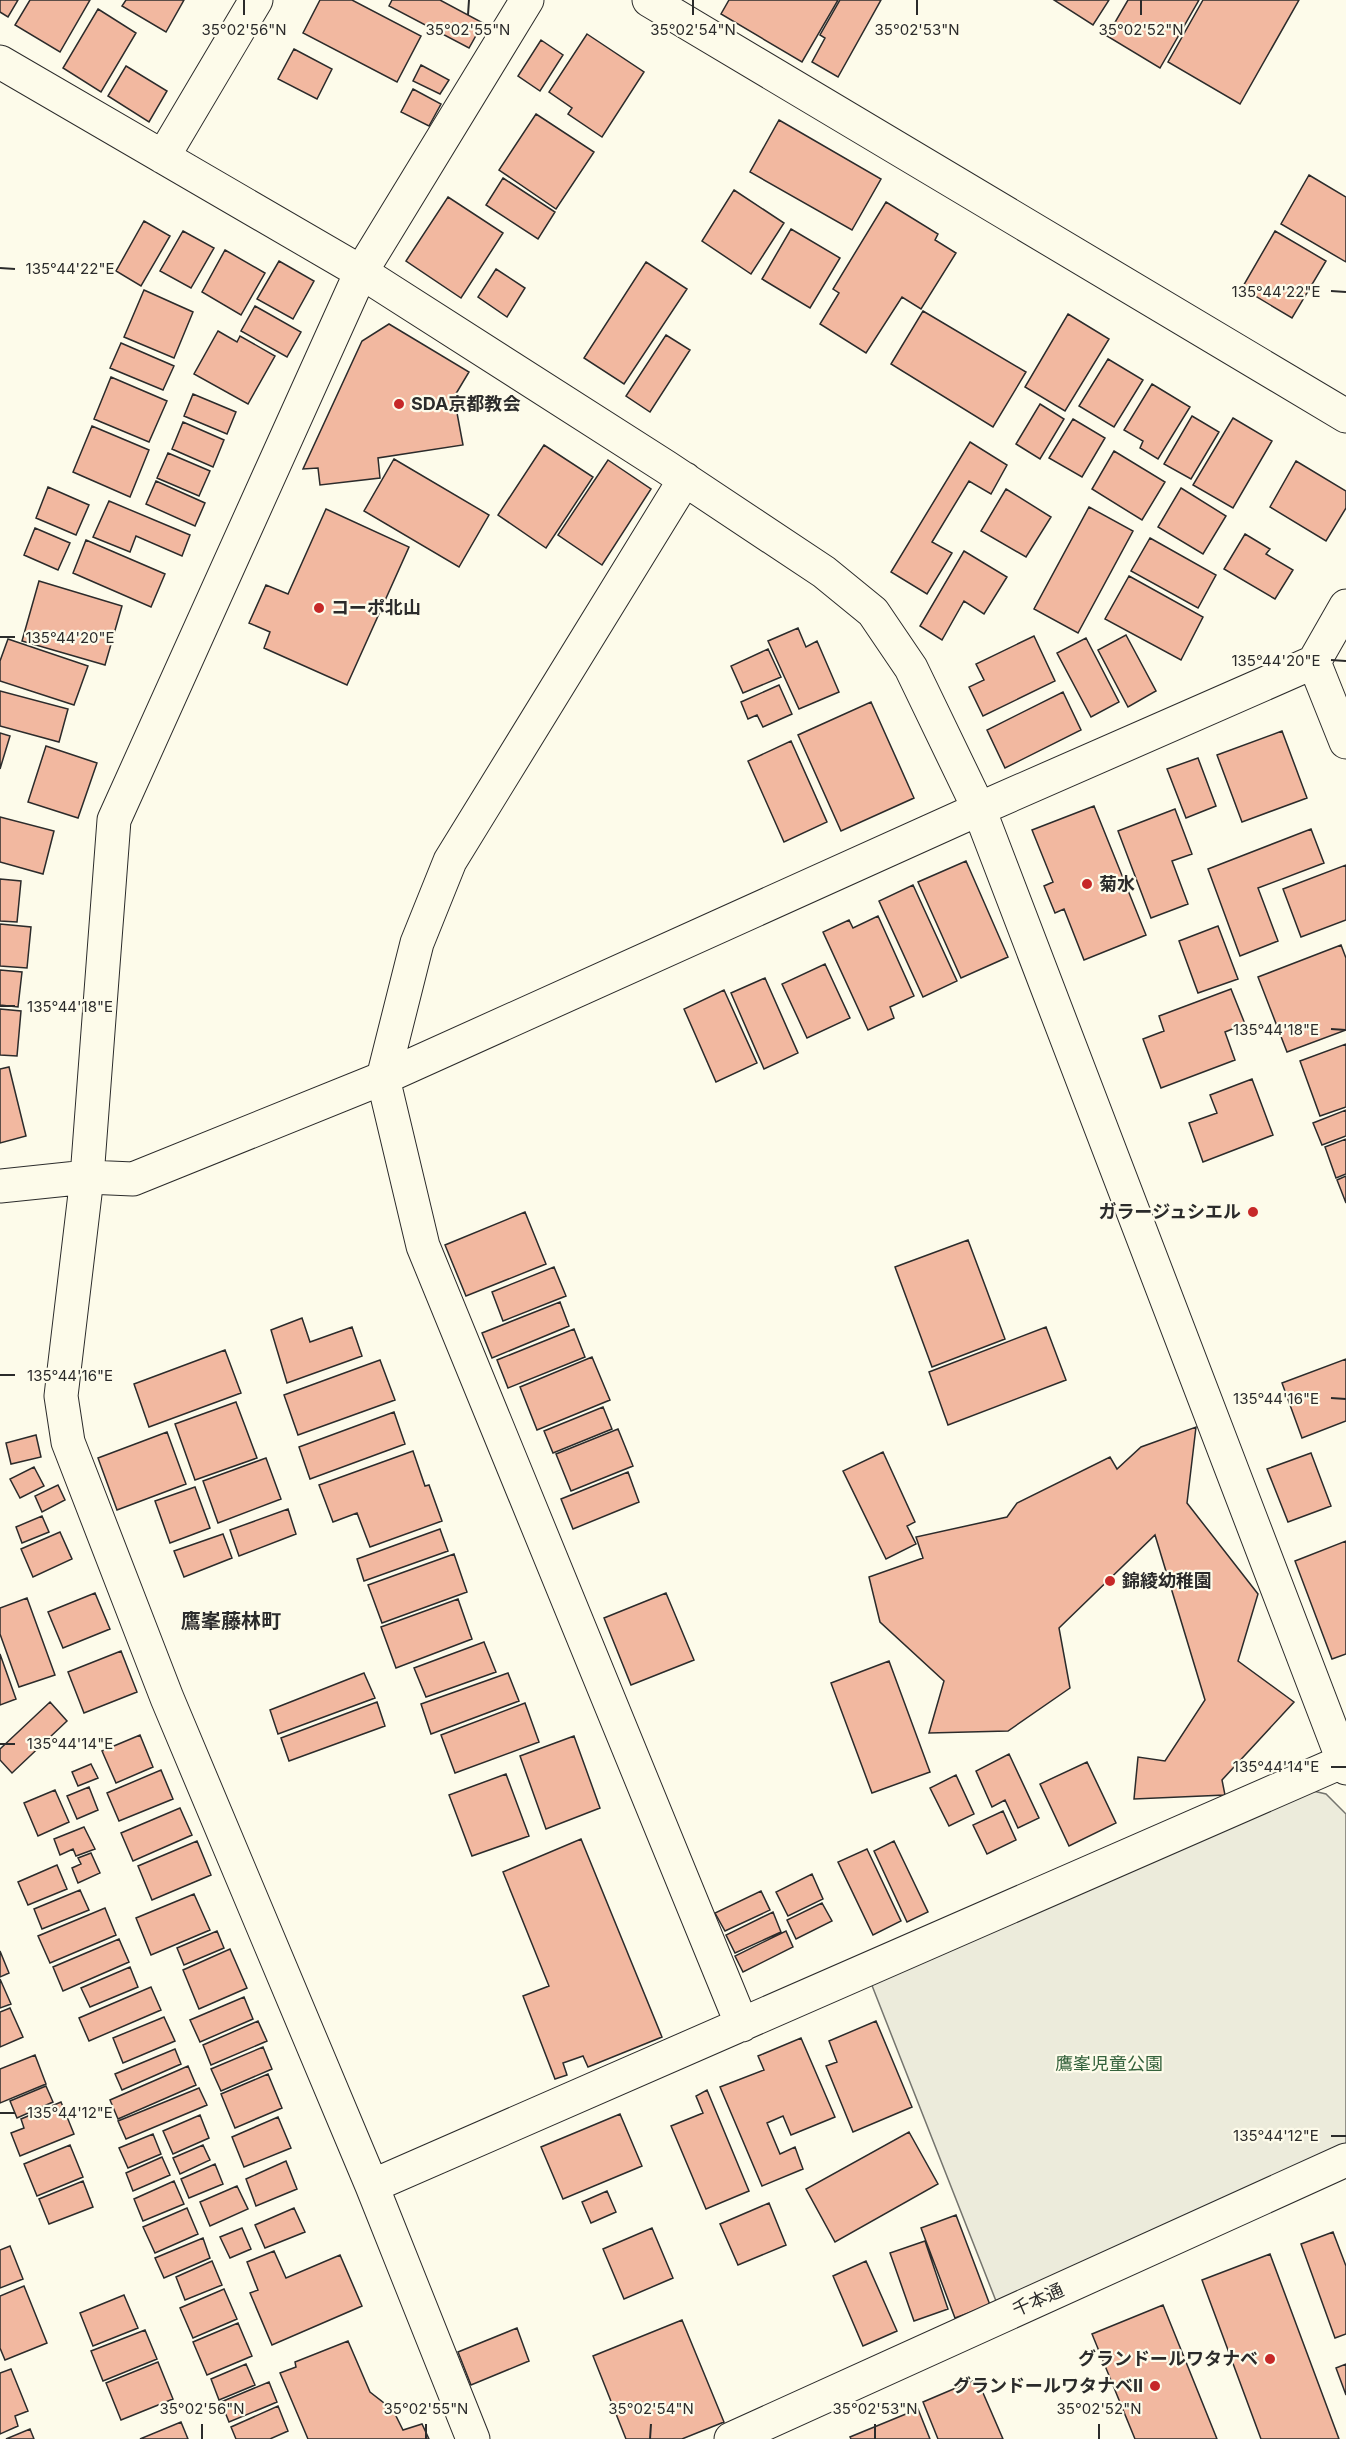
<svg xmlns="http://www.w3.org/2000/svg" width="1346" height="2439" font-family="Inter,'Noto Sans JP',sans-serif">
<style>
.green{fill:#ecebdb;stroke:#74746e;stroke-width:1.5}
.building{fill:#f2b8a0;stroke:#2b2b2b;stroke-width:1.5}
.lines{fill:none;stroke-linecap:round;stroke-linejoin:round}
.street-casing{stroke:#2b2b2b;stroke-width:35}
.primary-casing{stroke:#2b2b2b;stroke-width:35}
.street{stroke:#fdfbea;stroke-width:33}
.primary{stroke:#fdfbea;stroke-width:33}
.ticks{fill:none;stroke:#2b2b2b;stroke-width:2}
.poi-dot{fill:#c62828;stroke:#fdfbea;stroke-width:2}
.labels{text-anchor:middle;stroke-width:4.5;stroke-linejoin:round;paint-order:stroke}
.poi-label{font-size:18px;font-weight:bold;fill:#2b2b2b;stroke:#fdfbea;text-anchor:start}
.park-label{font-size:18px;fill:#34623c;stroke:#fdfbea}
.street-label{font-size:18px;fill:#2b2b2b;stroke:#fdfbea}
.neighbourhood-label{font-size:20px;font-weight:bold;fill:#2b2b2b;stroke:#fdfbea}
.ticks-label{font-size:15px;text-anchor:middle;fill:#2b2b2b;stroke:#fdfbea;stroke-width:4.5;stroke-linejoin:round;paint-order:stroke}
</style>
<rect width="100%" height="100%" fill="#fdfbea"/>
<path class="green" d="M1309 1790 1326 1794 1346 1814V2146L996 2301 871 1983Z"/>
<path class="building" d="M0 0H18L8 17 0 12Z
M30 0H90L60 52 15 25Z
M126 0H184L166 32 122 6Z
M320 0H352L421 36 397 82 303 33Z
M392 0H440L483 23 469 48 389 6Z
M729 0H838L802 62 721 14Z
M840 0H881L838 77 812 62 825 38 820 35Z
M1054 0H1109L1093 25Z
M1128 0H1199L1160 68 1107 36Z
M1203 0H1299L1240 104 1168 62Z
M98 9 136 33 101 92 63 68Z
M587 34 644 72 602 137 568 114 572 108 549 92Z
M541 40 563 55 540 91 518 76Z
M294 49 332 69 317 99 278 79Z
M421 65 449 80 440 94 413 81Z
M126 66 167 91 149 122 108 96Z
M413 89 441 104 429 126 401 112Z
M536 114 594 152 556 209 499 170Z
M779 120 881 179 852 230 750 172Z
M1309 175 1346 197V262L1281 224Z
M503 178 555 212 538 239 486 205Z
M734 190 784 223 751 274 702 241Z
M448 197 503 233 461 298 406 261Z
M886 202 938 234 935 240 956 253 921 309 902 297 866 353 820 324 839 293 833 289Z
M144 221 170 236 141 286 116 271Z
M791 229 840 258 810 308 762 279Z
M183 231 214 248 191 288 160 271Z
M1275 231 1326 261 1292 318 1242 288Z
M225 250 265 273 241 315 202 292Z
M279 261 314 281 293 319 257 299Z
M646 262 687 289 624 384 584 358Z
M496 269 525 288 507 317 478 297Z
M144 290 193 312 174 358 124 337Z
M255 306 301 332 287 357 241 331Z
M923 311 1026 372 993 427 891 364Z
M1068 314 1109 339 1065 411 1025 387Z
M389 324 469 372 454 397 463 445 378 458 380 478 320 485 318 468 303 469 362 341Z
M218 331 237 342 240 336 275 356 248 404 194 374Z
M666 335 690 350 650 412 626 396Z
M121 343 174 366 163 390 110 368Z
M1108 359 1143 380 1114 427 1079 406Z
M111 377 167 401 149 442 94 419Z
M1152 384 1190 407 1158 459 1140 448 1143 441 1124 430Z
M193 394 236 412 227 434 184 416Z
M1040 404 1064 419 1040 459 1016 444Z
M1192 416 1219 432 1191 479 1164 464Z
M1233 418 1272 441 1233 508 1193 485Z
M1073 419 1105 438 1082 477 1049 458Z
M183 422 224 440 213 467 172 449Z
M92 426 149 450 130 497 73 472Z
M970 442 1007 465 991 494 969 481 932 542 952 553 927 594 891 572Z
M544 445 593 477 546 548 498 515Z
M1114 451 1165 482 1142 520 1092 489Z
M168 453 210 471 199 496 157 478Z
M394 459 489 515 459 567 364 511Z
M608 460 651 489 602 565 558 535Z
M1296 461 1346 491V508L1326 541 1270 507Z
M156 481 205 503 195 526 146 504Z
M48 487 89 505 76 535 36 518Z
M1181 488 1226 516 1203 554 1158 527Z
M1006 489 1051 517 1026 557 981 531Z
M109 501 190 535 182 556 136 536 130 552 93 537Z
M1089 507 1133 531 1078 633 1034 609Z
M326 509 409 547 347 685 264 648 270 632 249 623 266 585 288 594Z
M35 528 70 543 58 570 24 555Z
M1245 534 1270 549 1266 554 1293 570 1275 599 1224 569Z
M1150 538 1216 575 1198 608 1131 571Z
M86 540 165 574 151 607 73 573Z
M964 551 1007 577 984 614 964 601 942 640 920 626Z
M1129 576 1203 617 1181 660 1105 619Z
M39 581 122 606 105 665 22 641Z
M798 628 806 647 817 641 839 692 799 709 768 641Z
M1126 635 1156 691 1128 707 1098 650Z
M1034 636 1055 681 983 716 969 687 984 680 976 664Z
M1086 638 1119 702 1091 717 1057 653Z
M8 639 88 666 74 705 0 681V661Z
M768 649 781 677 743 693 731 666Z
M779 685 792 714 763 727 757 715 748 719 741 702Z
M0 691 68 709 59 742 0 726Z
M1063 692 1081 730 1005 768 987 730Z
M871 702 914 798 841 831 798 735Z
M1282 731 1307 798 1242 822 1217 755Z
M0 733 10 736 0 769Z
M791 741 827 822 784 842 748 761Z
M46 746 97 763 78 818 28 802Z
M1198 758 1216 806 1186 818 1167 769Z
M1094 806 1146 935 1084 960 1064 909 1055 913 1044 886 1053 882 1032 830Z
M1175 809 1192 854 1172 861 1188 904 1151 918 1118 831Z
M0 817 54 831 43 874 0 862Z
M1311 829 1324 863 1258 888 1278 941 1240 956 1208 869Z
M966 861 1008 957 961 978 918 882Z
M1346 865V920L1301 937 1283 889Z
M0 879 21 881 17 922 0 921Z
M913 885 957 981 923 997 879 901Z
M878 916 914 996 890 1007 894 1018 868 1030 823 932 849 920 853 928Z
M0 924 31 927 27 968 0 966Z
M1218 926 1238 979 1198 993 1179 941Z
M1341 945 1346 958V1030L1287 1052 1258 977Z
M825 964 850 1018 807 1038 782 984Z
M0 970 22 972 18 1007 0 1005Z
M765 978 798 1053 764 1069 731 993Z
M1231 989 1245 1024 1225 1032 1235 1060 1161 1088 1143 1039 1164 1031 1159 1016Z
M724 990 757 1063 716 1082 684 1009Z
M0 1009 21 1011 17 1056 0 1055Z
M1346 1044V1107L1320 1116 1300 1061Z
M9 1067 26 1136 0 1143V1069Z
M1252 1079 1273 1135 1203 1162 1189 1123 1217 1113 1210 1095Z
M1346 1110V1136L1322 1145 1313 1123Z
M1346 1139V1174L1336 1178 1325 1147Z
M1346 1176V1203L1337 1180Z
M525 1212 546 1264 466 1296 445 1245Z
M968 1240 1005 1339 932 1367 895 1267Z
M554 1267 566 1296 503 1321 492 1292Z
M560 1302 569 1326 492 1358 482 1333Z
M302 1318 310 1342 352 1327 362 1356 287 1383 271 1330Z
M1046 1327 1066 1380 948 1425 929 1372Z
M574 1329 585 1357 508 1388 497 1360Z
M225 1350 241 1393 149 1427 134 1384Z
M592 1357 610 1400 537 1430 520 1387Z
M1346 1359V1421L1302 1438 1282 1383Z
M380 1360 395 1400 298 1435 284 1395Z
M236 1402 257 1458 195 1480 175 1424Z
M603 1407 612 1429 553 1453 544 1431Z
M394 1412 405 1444 310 1479 299 1447Z
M1196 1427 1187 1503 1258 1594 1238 1661 1294 1702 1222 1780 1225 1795 1134 1799 1138 1757 1165 1761 1205 1700 1155 1535 1059 1628 1070 1688 1008 1731 929 1733 944 1681 880 1622 869 1577 923 1558 916 1537 1007 1517 1017 1503 1110 1457 1117 1469 1141 1447Z
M618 1429 633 1466 571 1491 556 1454Z
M167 1432 186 1484 117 1510 98 1458Z
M36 1435 41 1457 11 1464 6 1443Z
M413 1451 425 1486 429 1485 442 1521 370 1547 357 1513 333 1522 319 1485Z
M883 1452 915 1522 907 1526 916 1544 886 1559 843 1471Z
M1311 1453 1331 1506 1288 1522 1267 1469Z
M266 1458 281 1499 218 1523 203 1481Z
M34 1467 44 1486 20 1498 10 1479Z
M628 1472 639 1502 573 1529 561 1499Z
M58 1485 65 1500 42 1512 35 1496Z
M195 1487 210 1528 170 1543 155 1501Z
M288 1509 296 1534 239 1556 230 1530Z
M42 1516 49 1532 22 1543 16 1527Z
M440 1529 448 1551 364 1581 357 1559Z
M60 1532 72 1559 33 1577 21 1549Z
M223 1534 232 1558 184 1577 174 1551Z
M1346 1541V1654L1332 1659 1295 1561Z
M454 1554 467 1592 382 1623 368 1585Z
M95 1593 110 1629 63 1648 48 1612Z
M666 1593 694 1660 631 1685 604 1618Z
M27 1598 55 1675 19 1687 0 1634V1608Z
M458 1599 472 1639 396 1668 381 1627Z
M484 1642 496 1672 426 1697 414 1668Z
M121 1651 137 1692 84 1713 68 1672Z
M0 1654 16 1699 0 1705Z
M889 1661 930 1772 872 1793 831 1683Z
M364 1673 375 1698 278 1734 270 1710Z
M508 1673 519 1701 431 1734 421 1704Z
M50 1702 67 1721 12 1773 0 1760V1749Z
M377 1702 385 1726 289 1761 281 1738Z
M525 1703 539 1742 455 1773 441 1735Z
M140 1735 153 1767 116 1783 102 1751Z
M574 1736 600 1808 546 1829 520 1756Z
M1009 1754 1039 1818 1018 1828 1005 1800 992 1807 976 1771Z
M1087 1762 1116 1823 1069 1846 1040 1784Z
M91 1764 98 1778 78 1786 72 1772Z
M161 1770 173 1799 119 1821 107 1793Z
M506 1774 529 1836 472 1856 449 1795Z
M956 1775 974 1814 949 1826 930 1788Z
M89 1787 98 1810 77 1819 67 1796Z
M55 1790 69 1822 38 1836 24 1803Z
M180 1808 192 1835 133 1861 121 1833Z
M1003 1811 1016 1840 987 1854 973 1825Z
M84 1827 95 1849 76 1856 73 1849 60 1855 54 1839Z
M581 1839 662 2037 588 2067 583 2056 563 2063 567 2075 555 2079 523 1996 549 1986 503 1872Z
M197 1841 211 1875 152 1900 138 1866Z
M894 1841 928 1912 907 1922 874 1851Z
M867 1849 901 1921 873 1935 838 1862Z
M91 1853 100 1873 78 1883 72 1868 81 1864 78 1858Z
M57 1865 67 1889 28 1905 18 1882Z
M812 1874 823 1899 788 1916 776 1892Z
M80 1890 89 1910 42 1929 34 1909Z
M761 1891 770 1910 725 1931 715 1913Z
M194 1894 210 1930 151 1955 136 1918Z
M822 1903 832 1921 796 1939 787 1920Z
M105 1908 116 1935 50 1963 38 1936Z
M773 1912 781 1932 735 1953 726 1935Z
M217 1931 224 1948 184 1965 177 1948Z
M786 1931 793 1947 743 1972 735 1956Z
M119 1939 129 1962 63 1991 53 1967Z
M230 1949 247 1988 199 2009 183 1970Z
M0 1951 9 1973 0 1977Z
M130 1967 138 1987 90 2007 81 1988Z
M0 1979 11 2004 0 2008Z
M151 1987 161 2010 89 2041 79 2018Z
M244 1997 253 2019 200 2042 190 2020Z
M10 2008 23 2037 0 2047V2012Z
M164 2017 175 2041 123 2063 113 2038Z
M258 2021 267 2041 211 2065 203 2045Z
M876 2021 912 2107 853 2132 826 2066 837 2062 829 2041Z
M801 2038 835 2117 791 2135 783 2116 767 2123 780 2154 795 2147 803 2169 762 2186 720 2087 764 2070 758 2056Z
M263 2047 272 2069 221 2091 211 2069Z
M175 2049 181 2064 122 2090 115 2074Z
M35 2055 46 2084 0 2103V2069Z
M188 2066 196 2085 118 2119 110 2100Z
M268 2074 282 2108 235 2128 221 2094Z
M46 2086 53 2102 17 2118 10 2101Z
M199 2088 207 2105 126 2139 118 2121Z
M707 2090 749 2191 706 2209 671 2126 703 2113 696 2096Z
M61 2102 74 2134 20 2156 11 2133 24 2128 21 2119Z
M620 2114 642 2166 563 2199 541 2147Z
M200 2115 209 2138 173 2154 163 2131Z
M278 2117 291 2148 244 2167 232 2137Z
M909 2132 938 2184 835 2242 806 2189Z
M153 2134 161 2154 128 2168 119 2148Z
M70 2145 83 2177 37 2196 24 2164Z
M203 2145 210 2160 180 2174 173 2158Z
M162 2157 170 2175 133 2191 126 2173Z
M286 2161 297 2189 256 2206 246 2179Z
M215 2164 223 2184 189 2198 181 2179Z
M83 2181 93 2207 49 2224 39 2199Z
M174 2181 184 2204 143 2221 134 2199Z
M237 2186 248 2209 210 2226 200 2202Z
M607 2191 616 2212 591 2223 582 2202Z
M769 2203 786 2245 738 2265 720 2224Z
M187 2208 198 2234 155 2253 143 2227Z
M294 2208 305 2232 265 2248 255 2225Z
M956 2215 990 2305 955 2318 921 2228Z
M242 2228 251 2249 230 2258 220 2237Z
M652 2228 673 2278 624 2299 603 2249Z
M1333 2232 1346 2266V2334L1335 2338 1301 2244Z
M203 2238 210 2258 164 2278 155 2258Z
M925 2241 948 2309 914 2321 890 2253Z
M10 2246 23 2279 0 2288V2250Z
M274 2251 286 2278 340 2255 362 2306 272 2345 250 2293 258 2290 247 2262Z
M1270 2254 1339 2439H1261L1202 2280Z
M212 2261 222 2285 185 2300 176 2277Z
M866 2261 897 2331 863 2346 833 2276Z
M24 2286 47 2343 5 2360 0 2348V2296Z
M224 2289 237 2319 193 2338 180 2308Z
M124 2295 138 2328 93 2346 80 2313Z
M1163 2305 1217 2439H1135L1092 2334Z
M682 2320 724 2422 682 2439H626L593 2356Z
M238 2323 252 2356 207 2375 193 2342Z
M517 2328 529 2361 471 2385 458 2352Z
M145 2330 157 2359 103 2381 91 2351Z
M348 2341 370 2392 393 2410 403 2430 422 2424 429 2439H308L280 2373 296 2367 295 2362Z
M158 2362 173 2399 121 2420 106 2383Z
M246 2364 255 2385 219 2400 211 2379Z
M1346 2364V2395L1336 2368Z
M11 2369 28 2411 15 2416 18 2426 0 2434V2373Z
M977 2379 1003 2439H938L923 2402Z
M269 2382 277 2402 229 2422 221 2402Z
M278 2406 288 2431 270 2439H236L231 2427Z
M918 2409 930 2439H851L850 2437Z
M181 2422 188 2439H140Z
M30 2429 34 2439H6Z"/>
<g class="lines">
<g class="street-casing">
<path id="street" d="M649 0 1346 416
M0 62 361 272 666 467 824 572 873 612 911 668 979 809 1346 1768
M163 157 256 0
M685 479 450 861 417 943 383 1078 423 1246 742 2025
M1314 662 1346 742
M0 1186 87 1177 133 1179 383 1078 979 809 1314 662 1346 606
M372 2186 1346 1760
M473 2439 372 2186 167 1698 68 1442 61 1396 87 1177 114 820 361 272 527 0"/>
</g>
<g class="primary-casing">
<path id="primary" d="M731 2439 1346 2160"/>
</g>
<use href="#street" class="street"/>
<use href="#primary" class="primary"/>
</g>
<path class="ticks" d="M244 15V0M468 15 469 0M693 15V0M917 15V0M1141 15V0M0 268 15 269M1331 291 1346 292M0 637H15M1331 660 1346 661M0 1006H15M1331 1029 1346 1030M0 1375H15M1331 1398 1346 1399M0 1744H15M1331 1767H1346M0 2113H15M1331 2136H1346M202 2439V2424M426 2439V2424M650 2439 651 2424M875 2439V2424M1099 2439V2424"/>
<g class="poi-dot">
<circle cx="399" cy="404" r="6"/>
<circle cx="319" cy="608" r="6"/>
<circle cx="1087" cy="884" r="6"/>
<circle cx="1253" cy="1212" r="6"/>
<circle cx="1110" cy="1581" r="6"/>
<circle cx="1270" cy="2359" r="6"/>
<circle cx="1155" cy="2386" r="6"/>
</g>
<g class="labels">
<g class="poi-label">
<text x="411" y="410">SDA京都教会</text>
<text x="331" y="614">コーポ北山</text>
<text x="1099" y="890">菊水</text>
<text x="1241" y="1218" text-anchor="end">ガラージュシエル</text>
<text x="1122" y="1587">錦綾幼稚園</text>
<text x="1258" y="2365" text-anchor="end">グランドールワタナベ</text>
<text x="1143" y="2392" text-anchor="end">グランドールワタナベⅡ</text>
</g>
<g class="park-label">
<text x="1109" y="2070">鷹峯児童公園</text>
</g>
<g class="street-label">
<text transform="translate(1038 2300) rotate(-24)" y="6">千本通</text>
</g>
<g class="neighbourhood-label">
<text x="231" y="1628">鷹峯藤林町</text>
</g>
</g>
<g class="ticks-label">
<text x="244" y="35">35°02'56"N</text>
<text x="468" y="35">35°02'55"N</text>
<text x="693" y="35">35°02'54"N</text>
<text x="917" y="35">35°02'53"N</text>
<text x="1141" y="35">35°02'52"N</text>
<text x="70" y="274">135°44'22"E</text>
<text x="1276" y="297">135°44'22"E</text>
<text x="70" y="643">135°44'20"E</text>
<text x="1276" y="666">135°44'20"E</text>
<text x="70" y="1012">135°44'18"E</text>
<text x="1276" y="1035">135°44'18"E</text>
<text x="70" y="1381">135°44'16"E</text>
<text x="1276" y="1404">135°44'16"E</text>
<text x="70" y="1749">135°44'14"E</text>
<text x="1276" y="1772">135°44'14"E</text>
<text x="70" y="2118">135°44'12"E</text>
<text x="1276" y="2141">135°44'12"E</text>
<text x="202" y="2414">35°02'56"N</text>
<text x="426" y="2414">35°02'55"N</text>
<text x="651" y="2414">35°02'54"N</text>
<text x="875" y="2414">35°02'53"N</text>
<text x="1099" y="2414">35°02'52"N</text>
</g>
</svg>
